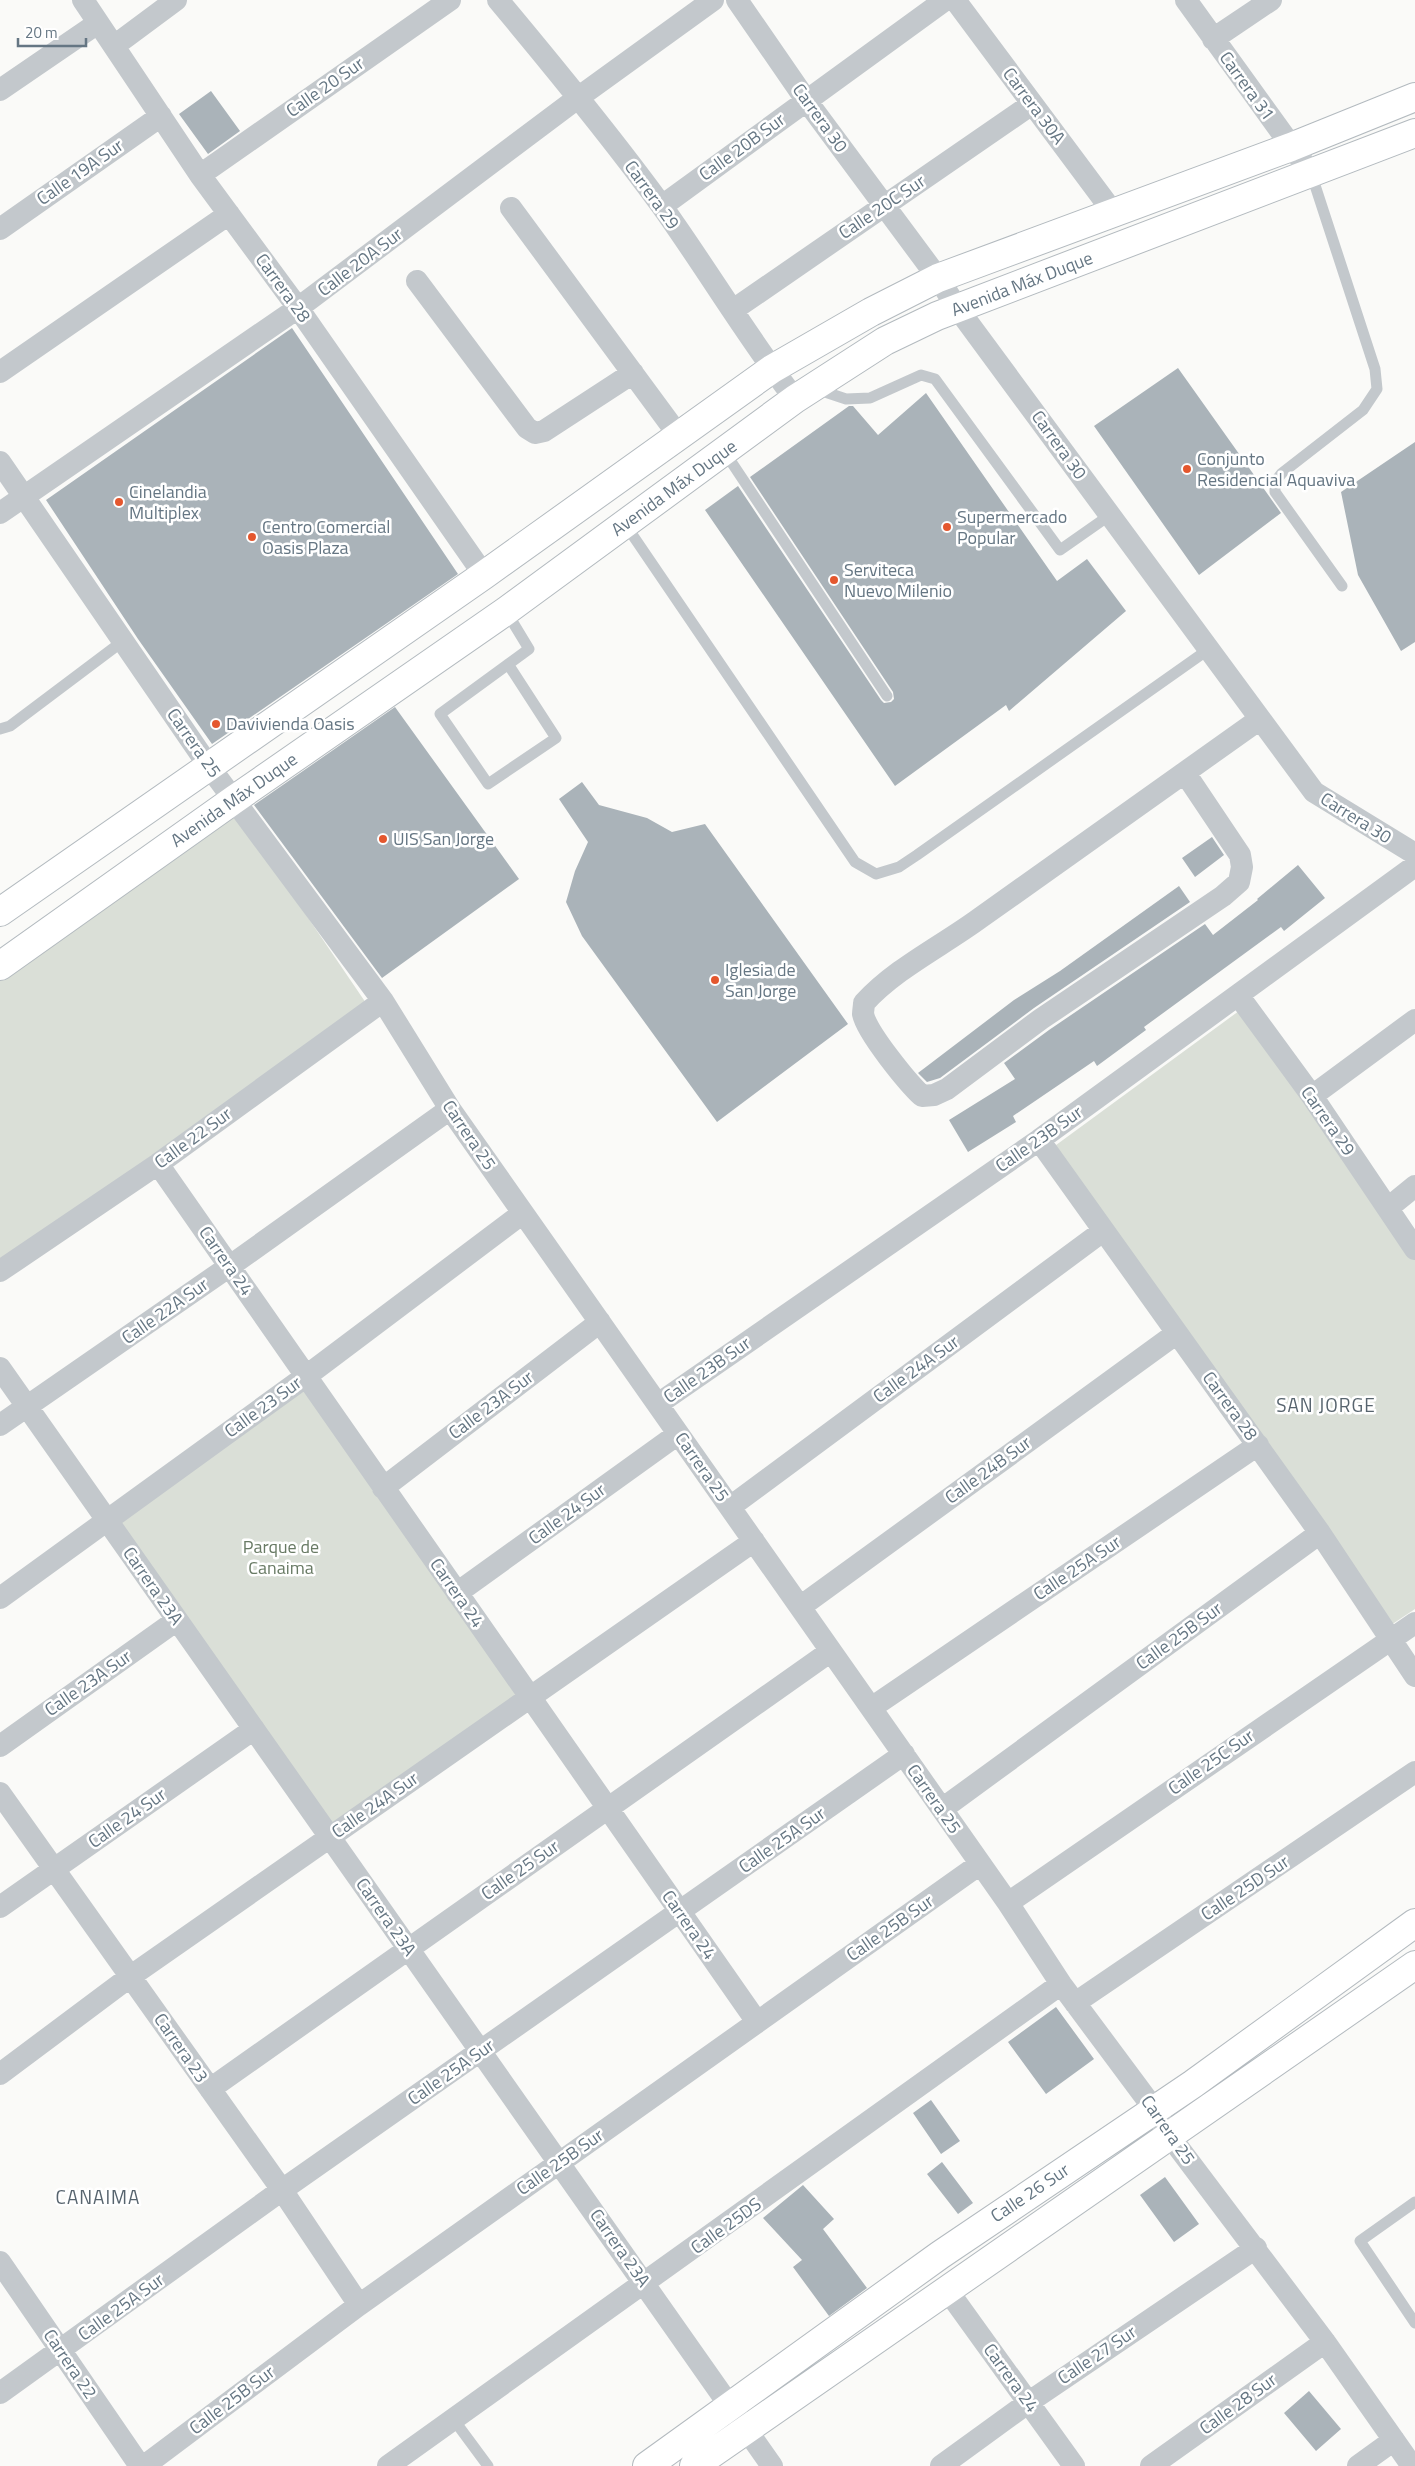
<svg xmlns="http://www.w3.org/2000/svg" width="1415" height="2466" font-family="'Titillium Web',sans-serif">
<style>
.green{fill:#dadfd7}
.building{fill:#aab3b9}
.lines{fill:none;stroke-linecap:round;stroke-linejoin:round}
.secondary-casing{stroke:#b3babf;stroke-width:30}
.lane{stroke:#c3c8cc;stroke-width:11}
.street{stroke:#c3c8cc;stroke-width:22}
.secondary{stroke:#fff;stroke-width:28}
.poi-dot{fill:#e4572e;stroke:#fff;stroke-width:2}
.labels{text-anchor:middle;stroke-width:5;stroke-linejoin:round;paint-order:stroke}
.street-label{font-size:18px;fill:#657683;stroke:#fff}
.poi-label{font-size:18px;fill:#657683;stroke:#fff;text-anchor:start}
.park-label{font-size:18px;fill:#687a64;stroke:#fff}
.neighbourhood-label{font-size:19px;letter-spacing:1px;fill:#57646e;stroke:#fff}
</style>
<rect width="100%" height="100%" fill="#fafaf8"/>
<path class="green" d="M232 806 368 1006 0 1261V971Z
M1243 1008 1415 1256V1609L1388 1627 1052 1148Z
M305 1388 520 1695 329 1828 116 1526Z"/>
<path class="building" d="M211 91 240 131 208 154 179 114Z
M292 328 458 574 212 744 138 639 46 500Z
M1178 368 1281 513 1199 575 1094 426Z
M926 393 1057 581 1087 559 1126 611 1009 711 1006 705 895 786 705 510 738 486 881 700 884 703 891 702 894 699 893 692 750 477 849 406H853L878 435Z
M1415 442V642L1401 651 1358 575 1341 492Z
M395 707 519 879 382 978 254 805Z
M582 782 599 805 647 818 672 832 705 824 848 1024 717 1122 582 936 566 902 575 871 588 842 559 799Z
M1212 837 1224 855 1195 877 1182 858Z
M1298 865 1325 898 1284 931 1281 927 1144 1027 1146 1030 1097 1066 1094 1061 1013 1116 1016 1122 968 1152 949 1120 1015 1079 1004 1063 1049 1030 1205 924 1213 935 1258 900 1257 899Z
M1179 886 1190 902 1034 1008 940 1078 927 1082 918 1073 1014 1000 1060 971Z
M1056 2007 1094 2059 1046 2094 1008 2042Z
M931 2100 960 2141 941 2154 913 2113Z
M942 2162 973 2203 958 2214 927 2174Z
M1165 2177 1199 2224 1174 2242 1140 2195Z
M803 2185 834 2219 823 2229 867 2288 829 2316 793 2267 802 2260 763 2218Z
M1309 2391 1341 2429 1316 2451 1284 2413Z"/>
<g class="lines">
<g class="secondary-casing">
<path id="secondary" d="M0 912 484 575 772 369 871 312 938 278 1291 147 1415 97
M0 966 235 799 506 611 795 399 885 341 937 316 1415 133
M647 2466 940 2255 1193 2084 1415 1923
M694 2466 1415 1965"/>
</g>
<path class="lane" d="M1311 173 1375 369 1377 389 1363 410 1282 473 1275 482V492L1342 586
M816 389 846 399 870 398 921 375 935 379 1060 550 1110 515
M724 451 887 696
M625 524 855 862 876 874 899 867 917 855 1209 649
M506 611 529 649 440 714 488 784 556 738 508 664
M0 729 10 726 123 641
M1415 2202 1360 2241 1415 2323
M454 2420 488 2466"/>
<path class="street" d="M83 0 200 175 298 308 484 575
M498 0C554 67 610 135 661 205 707 269 747 337 795 399
M737 0 806 100 938 278 958 309 1314 792 1415 854
M955 0 1113 212
M1186 0 1310 172
M1213 39 1271 0
M114 46 176 0
M0 90 98 23
M200 175 450 0
M662 206 945 0
M511 208 679 436
M0 229 161 116
M417 281 527 428 535 433 544 431 633 373
M733 310 1032 104
M0 372 229 214
M0 462 208 765 383 1001 450 1109 1008 1903 1061 1984 1154 2109 1169 2135 1325 2342 1412 2466
M0 513 298 308 579 97 713 0
M1185 773 1240 855 1242 867 1239 882 1223 896 1041 1019 947 1089 934 1095 922 1096C908 1083 867 1033 863 1014 863 1011 864 1006 864 1003 896 968 942 946 980 918 1074 852 1167 785 1260 719
M1238 995 1312 1096 1415 1249
M1312 1096 1415 1020
M1039 1140 1320 1533 1415 1676
M158 1164 757 2022
M1388 1208 1415 1186
M0 1271 158 1164 383 1001
M0 1368 772 2466
M658 1404 1039 1140 1415 866
M0 1425 230 1266 450 1109
M383 1488 600 1322
M730 1507 1103 1231
M457 1593 678 1434
M0 1598 305 1377 523 1213
M800 1607 1177 1333
M871 1708 1258 1445
M0 1746 177 1620
M0 1793 282 2190 359 2305
M942 1809 1320 1533
M1008 1903 1415 1623
M0 1907 254 1729
M1075 2003 1415 1772
M0 2074 131 1976 754 1541
M210 2089 831 1651
M0 2262 140 2466
M948 2291 1074 2466
M0 2393 282 2190 904 1754
M144 2466 359 2305 980 1864
M388 2466 1061 1984
M941 2466 1029 2402 1256 2248
M1151 2466 1325 2342
M1358 2466 1394 2440"/>
<use href="#secondary" class="secondary"/>
</g>
<g class="poi-dot">
<circle cx="1187" cy="469" r="5"/>
<circle cx="119" cy="502" r="5"/>
<circle cx="947" cy="527" r="5"/>
<circle cx="252" cy="537" r="5"/>
<circle cx="834" cy="580" r="5"/>
<circle cx="216" cy="724" r="5"/>
<circle cx="383" cy="839" r="5"/>
<circle cx="715" cy="980" r="5"/>
</g>
<g class="labels">
<g class="street-label">
<text transform="translate(1247 86) rotate(54)" y="6">Carrera 31</text>
<text transform="translate(325 87) rotate(-35)" y="6">Calle 20 Sur</text>
<text transform="translate(1034 106) rotate(53)" y="6">Carrera 30A</text>
<text transform="translate(820 118) rotate(54)" y="6">Carrera 30</text>
<text transform="translate(742 147) rotate(-36)" y="6">Calle 20B Sur</text>
<text transform="translate(80 172) rotate(-35)" y="6">Calle 19A Sur</text>
<text transform="translate(652 195) rotate(54)" y="6">Carrera 29</text>
<text transform="translate(882 207) rotate(-34)" y="6">Calle 20C Sur</text>
<text transform="translate(360 262) rotate(-37)" y="6">Calle 20A Sur</text>
<text transform="translate(1022 284) rotate(-21)" y="6">Avenida Máx Duque</text>
<text transform="translate(283 288) rotate(54)" y="6">Carrera 28</text>
<text transform="translate(1059 445) rotate(54)" y="6">Carrera 30</text>
<text transform="translate(674 488) rotate(-36)" y="6">Avenida Máx Duque</text>
<text transform="translate(194 743) rotate(55)" y="6">Carrera 25</text>
<text transform="translate(234 800) rotate(-35)" y="6">Avenida Máx Duque</text>
<text transform="translate(1356 818) rotate(32)" y="6">Carrera 30</text>
<text transform="translate(1328 1121) rotate(55)" y="6">Carrera 29</text>
<text transform="translate(469 1135) rotate(56)" y="6">Carrera 25</text>
<text transform="translate(193 1138) rotate(-36)" y="6">Calle 22 Sur</text>
<text transform="translate(1039 1139) rotate(-35)" y="6">Calle 23B Sur</text>
<text transform="translate(226 1261) rotate(55)" y="6">Carrera 24</text>
<text transform="translate(165 1311) rotate(-35)" y="6">Calle 22A Sur</text>
<text transform="translate(916 1369) rotate(-36)" y="6">Calle 24A Sur</text>
<text transform="translate(707 1370) rotate(-35)" y="6">Calle 23B Sur</text>
<text transform="translate(491 1405) rotate(-37)" y="6">Calle 23A Sur</text>
<text transform="translate(1230 1406) rotate(54)" y="6">Carrera 28</text>
<text transform="translate(263 1407) rotate(-36)" y="6">Calle 23 Sur</text>
<text transform="translate(702 1467) rotate(55)" y="6">Carrera 25</text>
<text transform="translate(988 1470) rotate(-36)" y="6">Calle 24B Sur</text>
<text transform="translate(567 1514) rotate(-36)" y="6">Calle 24 Sur</text>
<text transform="translate(1077 1568) rotate(-34)" y="6">Calle 25A Sur</text>
<text transform="translate(153 1586) rotate(55)" y="6">Carrera 23A</text>
<text transform="translate(457 1593) rotate(55)" y="6">Carrera 24</text>
<text transform="translate(1179 1636) rotate(-36)" y="6">Calle 25B Sur</text>
<text transform="translate(88 1683) rotate(-35)" y="6">Calle 23A Sur</text>
<text transform="translate(1211 1762) rotate(-35)" y="6">Calle 25C Sur</text>
<text transform="translate(934 1799) rotate(55)" y="6">Carrera 25</text>
<text transform="translate(375 1805) rotate(-35)" y="6">Calle 24A Sur</text>
<text transform="translate(127 1818) rotate(-35)" y="6">Calle 24 Sur</text>
<text transform="translate(782 1840) rotate(-35)" y="6">Calle 25A Sur</text>
<text transform="translate(520 1870) rotate(-35)" y="6">Calle 25 Sur</text>
<text transform="translate(1245 1888) rotate(-34)" y="6">Calle 25D Sur</text>
<text transform="translate(386 1917) rotate(55)" y="6">Carrera 23A</text>
<text transform="translate(689 1925) rotate(55)" y="6">Carrera 24</text>
<text transform="translate(890 1928) rotate(-35)" y="6">Calle 25B Sur</text>
<text transform="translate(181 2048) rotate(55)" y="6">Carrera 23</text>
<text transform="translate(451 2072) rotate(-35)" y="6">Calle 25A Sur</text>
<text transform="translate(1168 2130) rotate(55)" y="6">Carrera 25</text>
<text transform="translate(560 2162) rotate(-35)" y="6">Calle 25B Sur</text>
<text transform="translate(1030 2193) rotate(-34)" y="6">Calle 26 Sur</text>
<text transform="translate(726 2226) rotate(-36)" y="6">Calle 25DS</text>
<text transform="translate(620 2248) rotate(55)" y="6">Carrera 23A</text>
<text transform="translate(121 2307) rotate(-36)" y="6">Calle 25A Sur</text>
<text transform="translate(1097 2355) rotate(-34)" y="6">Calle 27 Sur</text>
<text transform="translate(70 2364) rotate(56)" y="6">Carrera 22</text>
<text transform="translate(1011 2378) rotate(54)" y="6">Carrera 24</text>
<text transform="translate(232 2400) rotate(-37)" y="6">Calle 25B Sur</text>
<text transform="translate(1238 2404) rotate(-36)" y="6">Calle 28 Sur</text>
</g>
<g class="poi-label">
<text x="1197" y="465">Conjunto<tspan x="1197" dy="21">Residencial Aquaviva</tspan></text>
<text x="129" y="498">Cinelandia<tspan x="129" dy="21">Multiplex</tspan></text>
<text x="957" y="523">Supermercado<tspan x="957" dy="21">Popular</tspan></text>
<text x="262" y="533">Centro Comercial<tspan x="262" dy="21">Oasis Plaza</tspan></text>
<text x="844" y="576">Serviteca<tspan x="844" dy="21">Nuevo Milenio</tspan></text>
<text x="226" y="730">Davivienda Oasis</text>
<text x="393" y="845">UIS San Jorge</text>
<text x="725" y="976">Iglesia de<tspan x="725" dy="21">San Jorge</tspan></text>
</g>
<g class="park-label">
<text x="281" y="1553">Parque de<tspan x="281" dy="21">Canaima</tspan></text>
</g>
<g class="neighbourhood-label">
<text x="1326" y="1412">SAN JORGE</text>
<text x="98" y="2204">CANAIMA</text>
</g>
</g>
<path d="M18 38v8h68v-8" fill="none" stroke="#657683" stroke-width="2.5"/>
<text x="25" y="38" font-size="15" fill="#657683" stroke="#ffffff" stroke-width="4" paint-order="stroke">20 m</text>
</svg>
